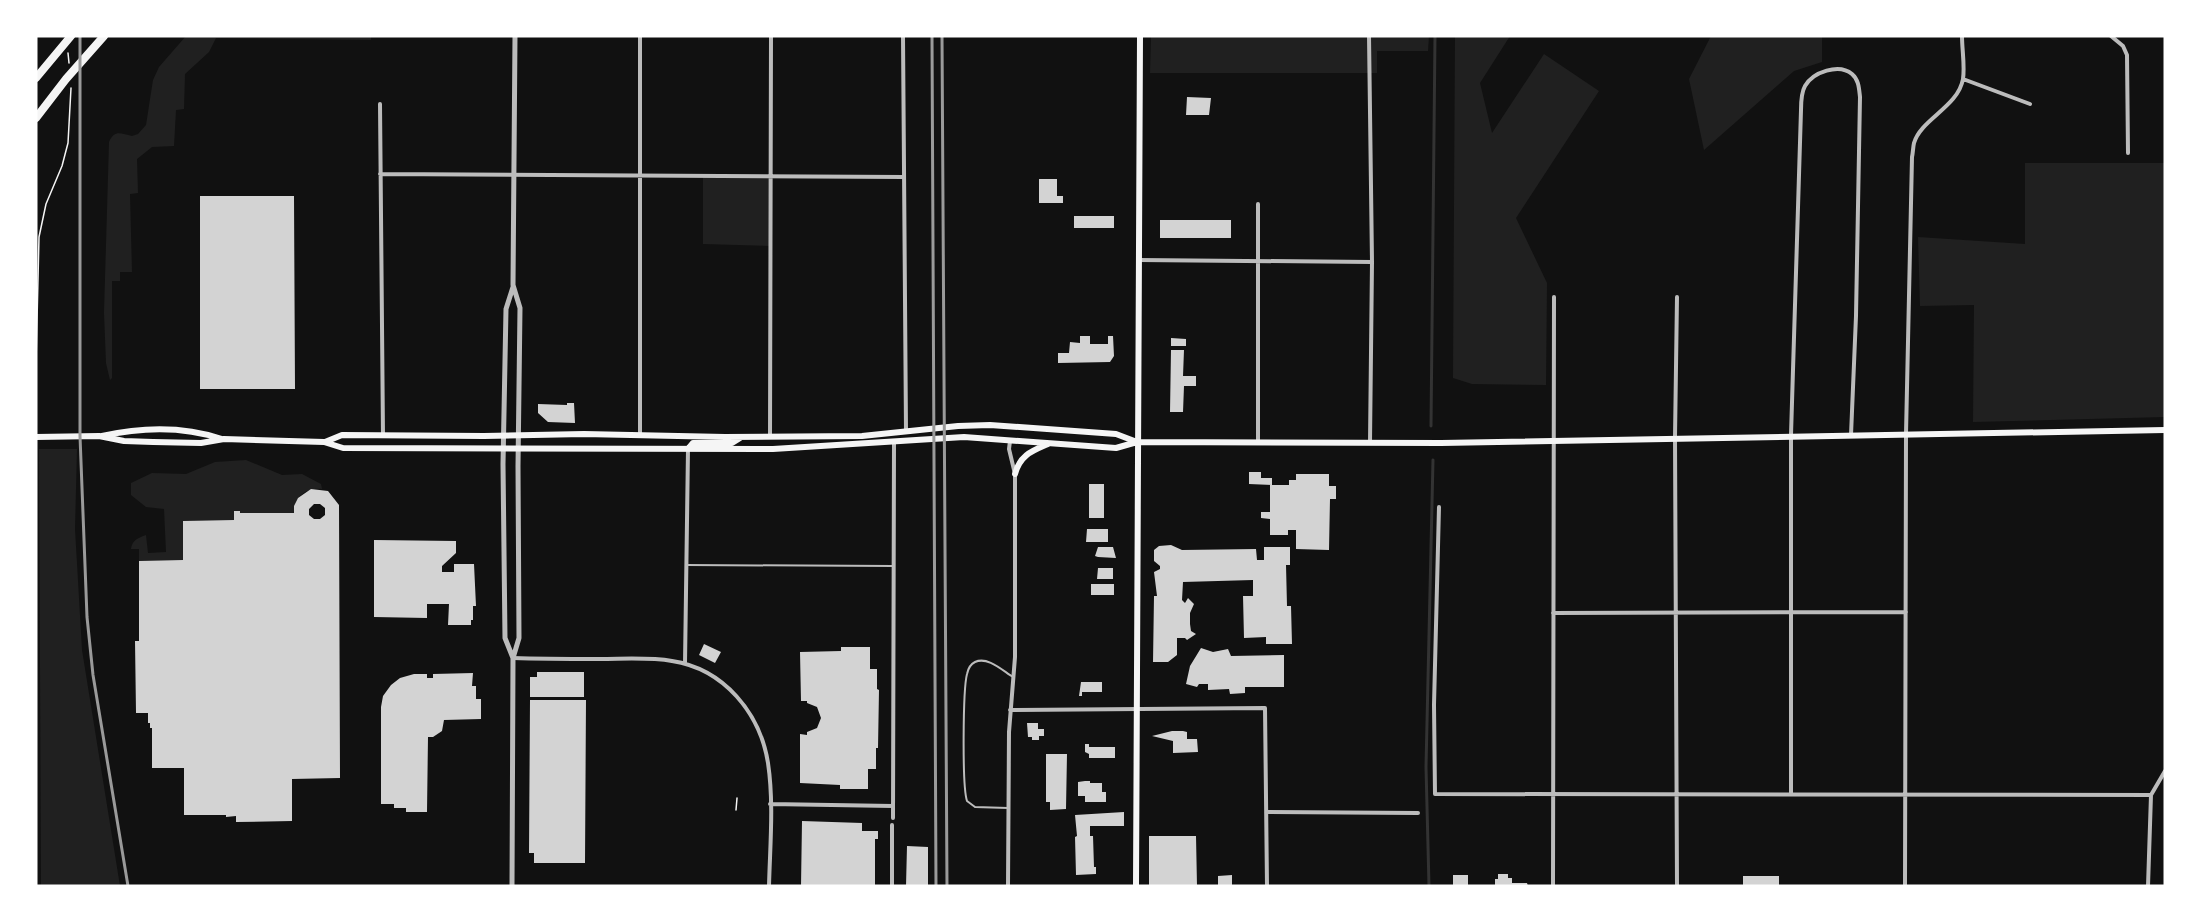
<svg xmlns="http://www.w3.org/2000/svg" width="2201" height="922" font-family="'Work Sans',sans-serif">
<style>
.green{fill:#202020}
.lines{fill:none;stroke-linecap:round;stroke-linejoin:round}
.stream{stroke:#333;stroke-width:3}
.building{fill:#d3d3d3;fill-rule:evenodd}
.path{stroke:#f5f5f5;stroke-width:1.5}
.service{stroke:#bcbcbc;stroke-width:2}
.minor{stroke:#bcbcbc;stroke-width:4}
.tertiary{stroke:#bcbcbc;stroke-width:5}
.secondary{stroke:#f5f5f5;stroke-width:6}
.motorway{stroke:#f5f5f5;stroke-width:8}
.rail{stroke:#9a9a9a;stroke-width:3}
</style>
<rect width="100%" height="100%" fill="#111"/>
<path class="green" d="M186 36H371V40L216 38 209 52 185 74 184 109 176 110 174 146 152 147 137 159 138 193 130 194 132 272H120V281H112V378L110 380 106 363 104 313 109 142C115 129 121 134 132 136L138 134 146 125 153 80 159 67Z
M1151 36H1429L1428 51H1377V73H1150Z
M1455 36H1510L1480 83 1492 133 1544 54 1599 91 1516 218 1547 283 1546 385 1472 384 1453 378Z
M1711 36H1822V62L1794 71 1704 150 1689 79Z
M2025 163H2165V417L1973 422 1974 305 1920 306 1918 237 2025 244Z
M703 176 770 177V246L703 244Z
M39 449H77L75 529 82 650 120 886H41Z
M246 460 282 475 302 474 321 484 322 489C307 487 293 497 294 513H240V511H235L234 520 183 521V560L139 561V549H131C132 540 138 538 146 535L148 553 166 552 164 509 146 507 131 495V483L152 473 186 474 215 462Z"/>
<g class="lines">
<path class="stream" d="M1431 426 1435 36
M1429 886 1426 767 1433 460"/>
</g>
<path class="building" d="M1187 97 1211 98 1209 115H1186Z
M1039 179H1057V196H1063V203H1039Z
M200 196H294L295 389H200Z
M1074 216H1114V228H1074Z
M1160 220H1231V238H1160Z
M1080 336H1090V344H1108V336H1113L1114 356 1110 362 1058 363V353H1069L1070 342 1080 343Z
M1171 338 1186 339V346H1171Z
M1171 350H1184L1183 376H1196V386H1184L1183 412H1170Z
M567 403H574L575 423 548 422 538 413V404L567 405Z
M1249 472H1261V478H1272V485L1249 484Z
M1296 474H1329V486H1336V499H1330L1329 550 1296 549V530H1288V535H1270V519L1261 518V512H1270V485H1289V480H1296Z
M1089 484H1104V518H1089Z
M311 489 328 491 339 505 340 778 292 779V821L236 822V816L226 817V815H184V768H152V728H150V723H148V713H136L135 641H139V561L183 560V521L234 520V511H240V513H294V506L298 498ZM314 504H320L325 508V515L320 519H314L309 515V509Z
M1087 529H1108V542H1086Z
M374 540 456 541V553L442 566V572H454V564H474L476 606H473V620H471V625H448L449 604H427V618L374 617Z
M1171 545 1182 550 1256 549 1257 560H1264V547H1290V565H1286L1287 606H1291L1292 644H1266V637L1244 638 1243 596H1253V580L1183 582 1182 600 1185 603 1188 598 1194 604 1190 613V624L1191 631 1196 634 1187 640 1185 638H1177V655L1168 662H1153L1154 596H1157L1154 572 1160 569V566L1154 561V550L1159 546Z
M1098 547H1113L1116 558 1098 557 1095 556Z
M1098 568H1113V579H1097Z
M1091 584H1114V595H1091Z
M704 644 721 652 715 663 699 655Z
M841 647H870V669H877V689L879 690 878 748H876V769H868V789H840V785L800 783V734L807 735V732L817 728 821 718 817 707 807 703V701H801L800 652 841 651Z
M1201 648 1213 652 1228 649 1231 656 1284 655V687H1245V693L1230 694 1229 689 1208 690V684H1199L1197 687 1186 684 1190 666Z
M537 672H584V697H530V677H537Z
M473 673 472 686H476V699H481V719L444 720 442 731 433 737H428L427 812H406V808H394V804H381V707L383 696 391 685 400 678 414 674H427V678H433V674Z
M1081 682H1102V692H1082V696H1079Z
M530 700H586L585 863H534V853H529Z
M1027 723H1038V729H1044V736H1039V740H1032V737H1028Z
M1172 731H1183L1187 732V739H1197L1198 752 1173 753V741L1152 736Z
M1085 744H1089V747H1115V758H1089V754L1085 752Z
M1046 754H1067L1066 809 1050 810V802H1046Z
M1085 781H1090V783H1102V792H1106V802H1085V796H1078V782Z
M1124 812V826H1090V836H1093L1094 867H1096V874L1076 875 1075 837 1077 836 1075 815Z
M802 821 862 823V831H878V839H875V886H801Z
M1149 836H1196L1197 886H1149Z
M907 846 928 847V886H906Z
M1498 874H1508V878H1512V883H1527L1528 886H1495V879H1498Z
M1232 875V886H1218V876Z
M1453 875H1468V886H1453Z
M1743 876H1779V886H1743Z"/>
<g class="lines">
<path class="path" d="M68 53 69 63
M36 362 39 237 46 204 62 166 68 143 71 88
M736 810 737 798"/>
<path class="service" d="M686 565 893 566
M1008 808 975 807 967 801C962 786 963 689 967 674 968 669 971 664 975 662 988 656 1003 671 1013 677"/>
<path class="minor" d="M640 36V435
M903 36 906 431
M1369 36 1372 262 1370 442
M2111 36 2123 46 2127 55 2128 153
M1963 79 2030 104
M380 104 383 436
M380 174 904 177
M1139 260 1372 262
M770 437 771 36
M1258 442V204
M1439 507 1434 705 1435 794C1673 796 1912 794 2151 795
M1553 613 1906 612
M513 658C542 659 571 659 600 659 623 659 649 657 672 661 724 669 760 713 768 763 774 803 770 846 769 886
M685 664 688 449
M1010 710 1265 708 1267 886
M1791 794V435L1801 110C1801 102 1801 93 1805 86 1813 72 1839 63 1852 74 1859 80 1859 89 1860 97L1856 316 1851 435
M770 804 893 806
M1266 812 1418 813
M893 818 894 443
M892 886V825
M1008 886 1009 732 1015 657V474L1009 449 1010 441
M1553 886 1554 297
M1677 886 1675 437 1677 297
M1905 886 1906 434 1912 157C1913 153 1913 147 1914 143 1921 119 1958 107 1963 79 1965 66 1962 50 1962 36
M2148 886 2151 795 2165 771"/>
<path class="tertiary" d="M513 287 506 309 503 464 505 638 513 658
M512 886 513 658 519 638 518 466 520 308 513 285 515 36"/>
<path class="secondary" d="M102 436C142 427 183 426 222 439
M36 437 99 436 124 441 153 442 201 443 224 439 324 442 343 448 773 449 964 437 1116 448 1137 442 1441 443 2165 430
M325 442 342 435 484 436 584 434 725 437 862 436 958 426 990 425 1116 434 1137 442
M688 449 693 443H732L740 438
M1015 474C1020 455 1032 451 1048 444
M1136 886 1140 36"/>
<path class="motorway" d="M36 78 71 36
M36 118 66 79 104 36"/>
<path class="rail" d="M80 36V436L87 617 93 675 128 886
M932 36 936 886
M942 36 947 886"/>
</g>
<rect width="2201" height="922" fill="none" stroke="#ffffff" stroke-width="75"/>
</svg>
